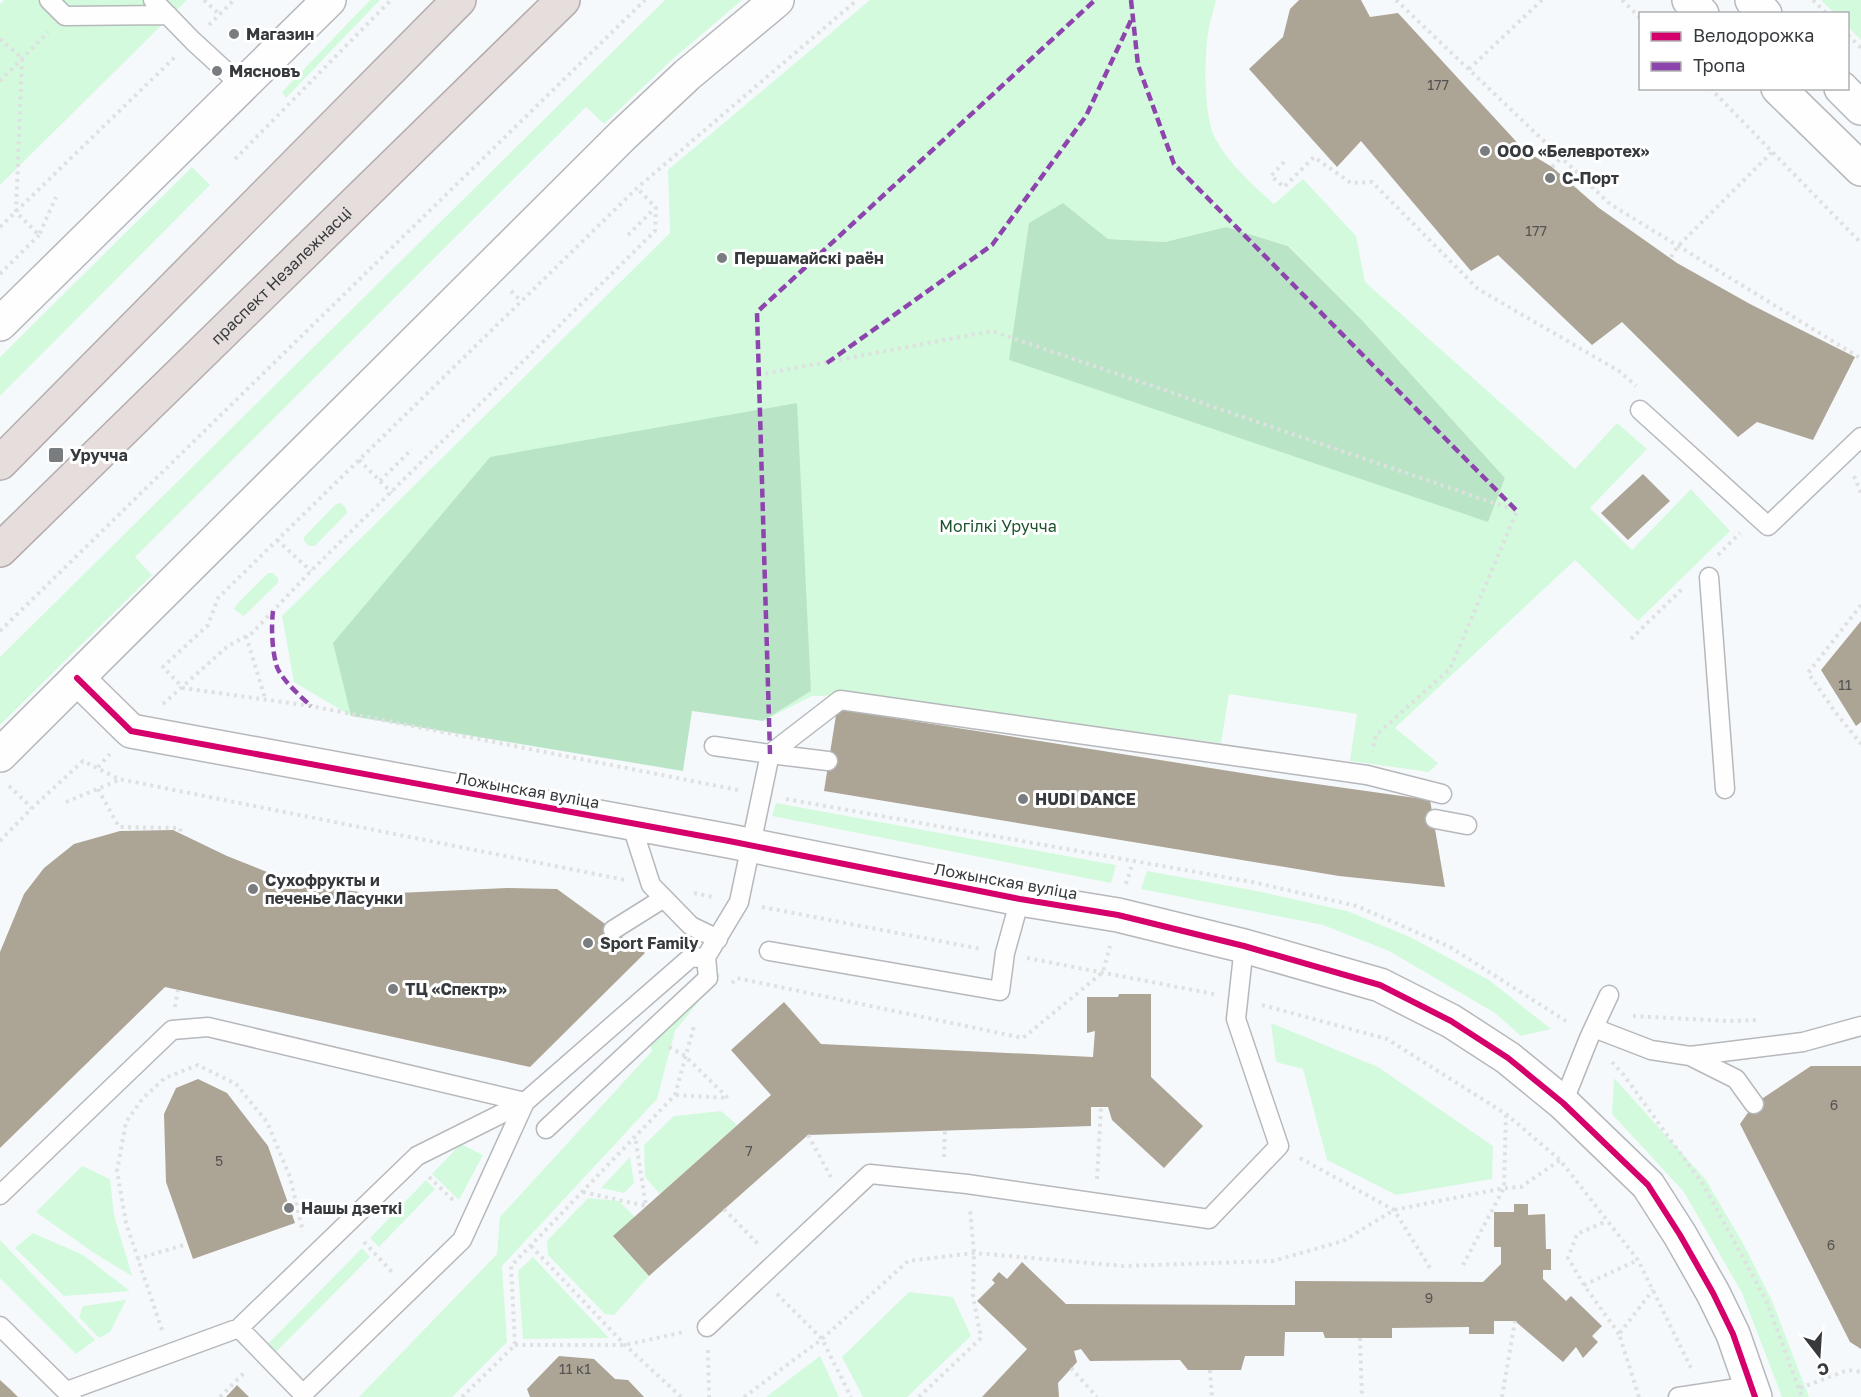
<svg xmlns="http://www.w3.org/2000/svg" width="1861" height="1397" font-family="'Golos Text',sans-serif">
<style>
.green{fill:#d3fadd;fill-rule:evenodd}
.forest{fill:#b9e5c6}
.building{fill:#aca495}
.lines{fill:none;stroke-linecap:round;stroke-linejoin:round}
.service-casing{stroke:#b6b8bb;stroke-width:21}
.minor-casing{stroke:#b6b8bb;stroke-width:36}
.secondary-casing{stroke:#b6b8bb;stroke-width:36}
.trunk-casing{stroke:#b5acac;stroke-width:36}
.path{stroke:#dee0e1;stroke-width:4;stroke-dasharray:3 4.5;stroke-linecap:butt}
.service{stroke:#fefeff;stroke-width:18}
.minor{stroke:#fefeff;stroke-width:33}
.secondary{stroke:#fefeff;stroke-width:33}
.trunk{stroke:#e6dedd;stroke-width:33}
.quiet{stroke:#8e44ad;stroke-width:4.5;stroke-dasharray:9 4.5;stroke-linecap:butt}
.cycleway-casing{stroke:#fff;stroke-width:10}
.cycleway{stroke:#d6006c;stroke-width:6}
.poi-dot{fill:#7a7d80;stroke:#fff;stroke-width:2}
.labels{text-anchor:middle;stroke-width:6;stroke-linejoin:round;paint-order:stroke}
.number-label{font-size:14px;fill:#545453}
.poi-label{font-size:16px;font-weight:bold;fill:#373a3d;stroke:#fff;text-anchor:start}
.street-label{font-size:16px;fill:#373a3d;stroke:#fff}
.park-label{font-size:16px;fill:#1c532d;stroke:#fff}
</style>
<rect width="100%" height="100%" fill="#f6f9fc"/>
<path class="green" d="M4 0H187L0 185V4Z
M370 0H380L286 98 282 92Z
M665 0H742L674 58 604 124 586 107 135 557 152 575 0 725V657Z
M870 0H1216C1214 9 1211 18 1209 27 1204 54 1203 116 1216 140 1231 166 1252 184 1274 204L1303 179 1356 236 1365 282 1575 469 1617 423 1647 449 1590 508 1632 550 1691 489 1730 531 1638 621 1575 560 1395 728 1438 763 1429 772 1350 761 1357 714 1229 694 1221 743 864 695 812 696 763 721 811 691 490 457 334 643 351 716 294 682 282 616 670 233 668 170ZM1063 203 1108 239 1165 242 1226 227 1289 246 1361 319 1505 478 1488 521 1009 360Z
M1821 0H1861V40L1848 27V14L1834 13Z
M192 167 210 185 0 396V357Z
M341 503 346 508 347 513 315 546H309L304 541V537L336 504Z
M268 573H273L278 578V583L246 614 243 616 234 609 236 605Z
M776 803 1116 865 1111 883 772 816Z
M1147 871 1257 891 1347 911 1410 937 1489 980 1551 1029 1521 1036 1495 1013 1389 951 1323 925 1141 889Z
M721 974 675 1031 657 1099 502 1266 507 1342 452 1397H359L497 1254 500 1217 652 1051 649 1041 705 978Z
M1271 1023 1378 1067 1493 1146 1492 1179 1396 1195 1327 1160 1303 1069 1276 1062Z
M1614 1078 1706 1180 1745 1247 1772 1301 1809 1397H1782L1742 1293 1684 1192 1612 1114Z
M721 1111 737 1125 660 1194 645 1177 644 1145 674 1116Z
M461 1144 483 1155 459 1200 432 1174Z
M630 1157 634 1183 624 1193 601 1188Z
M82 1166 110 1179 114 1215 132 1276 94 1253 36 1212Z
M426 1180 435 1189 379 1247 370 1238Z
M588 1198 619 1201 635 1217 613 1237 649 1276 614 1315 605 1314 548 1255 547 1241Z
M33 1233 83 1255 130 1291 64 1296 15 1248Z
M0 1240 95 1340 76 1354 0 1278Z
M362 1248 370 1257 274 1354 266 1346Z
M533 1257 609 1338 523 1339 518 1271Z
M909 1292 953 1297 971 1336 907 1397H863L842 1357Z
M126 1300 110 1332 99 1338 79 1317 83 1306Z
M820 1356 839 1397H766Z"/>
<path class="forest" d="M1063 203 1108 239 1165 242 1226 227 1288 246 1361 319 1505 478 1488 522 1009 360 1029 223Z
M797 403 811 691 763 721 692 711 683 771 351 716 333 643 490 457Z"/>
<path class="building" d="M1299 0H1361L1370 17 1398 13 1524 150 1552 167 1599 208 1677 263 1750 304 1855 357 1813 440 1757 422 1738 437 1622 322 1592 345 1498 255 1471 271 1361 141 1337 167 1249 69 1283 37 1290 9Z
M1643 474 1670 501 1628 540 1601 513Z
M1861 621V722L1856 726 1821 670Z
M837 709 1274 778 1430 800 1445 887 1339 876 824 791Z
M173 830 227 856 297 884 375 894 507 888 557 889 645 953 530 1067 165 987 0 1148V952L24 894 44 868 74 844 120 831Z
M1119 994H1151V1077L1203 1126 1164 1168 1112 1120 1108 1107H1091V1126L808 1135 649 1276 613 1236 771 1095 731 1050 784 1002 821 1044 1093 1057 1095 1031 1087 1033V997H1118Z
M1811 1066H1861V1349L1850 1342 1740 1124 1754 1104Z
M198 1079 227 1093 268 1146 295 1223 193 1259 166 1182 164 1114 176 1088Z
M1514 1204H1528V1215L1545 1214 1546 1249H1551V1270H1543V1279L1566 1301 1571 1296 1602 1326 1592 1336 1598 1342 1583 1358 1576 1347 1563 1362 1515 1321H1494V1334H1469V1327L1392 1328V1338H1325L1323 1332H1285L1284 1356H1245L1241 1370H1188L1180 1360 1090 1361 1081 1349 1074 1351 1077 1362 1058 1383 1059 1397H982L1027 1349 977 1301 995 1283 992 1280 999 1272 1007 1279 1022 1262 1066 1304 1295 1305V1281L1483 1282 1501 1264V1247H1494V1212H1514Z
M559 1356 594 1359 615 1379 628 1380 644 1397H530L527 1389Z
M0 1380 11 1390 18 1397H0Z
M237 1385 249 1397H226Z"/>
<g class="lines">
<g class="service-casing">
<path id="service" d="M49 0 65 16 168 15
M153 0 193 41 242 86
M1640 410 1768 526 1861 437
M1709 577 1725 789
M770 754 840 700 1367 775 1442 794
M770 754 828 761
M1435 819 1467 825
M631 823 651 885 691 926 718 939
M613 930 664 898
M769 951 1000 991 1005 953 1020 899
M1594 1028 1651 1050 1690 1056 1736 1079 1754 1104
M1690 1056 1803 1042 1861 1026
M1563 1103 1589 1038 1609 995
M546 1129 708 978 706 957 739 902 770 754 714 746
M0 1195 172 1030 208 1027 525 1102
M0 1326 72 1397
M707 1327 870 1174 967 1184 1209 1219 1279 1146 1236 1019 1244 946
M239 1328 303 1394 462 1240 525 1102
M67 1391 239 1328 417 1156 525 1102 690 958 706 957
M1678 1397 1751 1386"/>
</g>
<g class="minor-casing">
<path id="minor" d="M77 678 131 731 729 841 1020 899 1118 915 1244 946 1380 985 1451 1021 1508 1058 1563 1103 1648 1185 1680 1235 1713 1293 1733 1334 1755 1397"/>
</g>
<g class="secondary-casing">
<path id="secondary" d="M1689 0 1702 14
M1752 0 1765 14
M1778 88 1861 169
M1841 88 1861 108
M0 324 329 0
M0 755 622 136 687 75 777 0"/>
</g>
<g class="trunk-casing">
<g id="trunk">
<path d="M0 463 459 0"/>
<path id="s1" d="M0 550 563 0"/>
</g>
</g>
<path class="path" d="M204 0 219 14
M1396 0 1610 204 1860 358 1861 357
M1622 0 1640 18
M1813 0 1827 14
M209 25 234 0
M1848 35 1861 48
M0 39 22 58 16 212 39 235 56 197
M1469 69 1542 0
M0 81 48 32
M1710 88 1861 243
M235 159 391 0
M1284 162 1271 176 1284 187 1314 157 1351 183 1372 182 1478 289 1619 371 1636 386
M1552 167 1561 158
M0 227 175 57
M628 235 655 208
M1671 257 1678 246 1772 152
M0 274 39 235
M511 291 521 301
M758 375 992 331 1517 511 1450 669 1376 735 1372 751
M359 460 392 493
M1854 476 1861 493
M380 481 412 449
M277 540 311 571
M1718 555 1740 533
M1861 605 1808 673 1836 713 1861 744
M0 631 645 0
M246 636 265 698
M1631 639 1684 587
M163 704 228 646 252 633 311 571 655 231 656 208 637 188
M98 767 110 754
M9 786 32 808
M98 789 119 827 180 828 181 834
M738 790 311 706 183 688 163 667 208 625 218 598 637 188 857 0
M786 799 1252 882 1357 906 1450 947 1569 1023
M66 802 119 780
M0 841 32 808 83 761 119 779 625 880
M1126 884 1133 862
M694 893 713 897
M762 907 981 949
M1027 958 1214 994
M732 983 737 978 1023 1038 1103 972 1110 946
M1262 1005 1387 1039 1506 1114 1560 1160 1638 1260 1693 1372
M175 1007 178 990
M1633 1016 1727 1021 1760 1020
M669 1047 685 1056 728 1098 675 1095
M1612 1062 1623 1074 1704 1186 1766 1300 1802 1397
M808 1135 832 1179
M944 1157 945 1130
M1300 1158 1394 1210 1430 1268
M429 1177 454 1201
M1097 1179 1101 1107
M583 1192 646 1206 635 1136
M724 1209 759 1245
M364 1242 394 1274
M531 1246 625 1345 681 1397
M137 1259 187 1244
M1463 1265 1504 1188 1506 1115
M1584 1285 1568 1258 1577 1234 1607 1221
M777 1294 822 1339 851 1397
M162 1330 126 1223 117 1171 126 1122 143 1098 165 1078 198 1065 236 1084 267 1122 290 1177 303 1232
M1619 1334 1584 1285 1638 1260
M1360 1338 1362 1397
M515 1345H625L684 1332
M708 1350 709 1397
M1071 1368 1097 1397
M1210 1370 1212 1397
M1800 1388 1848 1370 1861 1372
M220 1397 246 1371
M462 1397 515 1345 511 1266 675 1095 694 1026
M744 1397 822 1339 908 1261 974 1253 1124 1266 1273 1261 1343 1241 1394 1210 1504 1188 1521 1187 1560 1160
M919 1397 981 1338 973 1297 974 1253 970 1209
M1502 1397 1515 1321
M1639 1397 1619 1334 1653 1290"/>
<use href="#service" class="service"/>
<use href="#minor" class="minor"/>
<use href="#secondary" class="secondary"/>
<use href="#trunk" class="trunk"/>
<path class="quiet" d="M1131 0 1138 65 1174 164 1517 511
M827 363 992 245 1086 116 1133 16
M273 611C271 627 272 651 277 667 282 680 301 697 311 706
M770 754 757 312 1095 0"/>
<g class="cycleway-casing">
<path id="cycleway" d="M77 678 131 731 729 841 1020 899 1118 915 1244 946 1380 985 1451 1021 1508 1058 1563 1103 1648 1185 1680 1235 1713 1293 1733 1334 1755 1397"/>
</g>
<use href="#cycleway" class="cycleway"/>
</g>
<g class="poi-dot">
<circle cx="234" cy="34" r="6"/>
<circle cx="217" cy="71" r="6"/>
<circle cx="1485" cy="151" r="6"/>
<circle cx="1550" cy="178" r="6"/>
<circle cx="722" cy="258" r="6"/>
<rect x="48" y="447" width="16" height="16" rx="3"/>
<circle cx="1023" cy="799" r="6"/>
<circle cx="253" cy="889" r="6"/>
<circle cx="588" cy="943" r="6"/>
<circle cx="393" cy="989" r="6"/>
<circle cx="289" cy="1208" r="6"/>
</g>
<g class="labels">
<g class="number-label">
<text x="1438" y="90">177</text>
<text x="1536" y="236">177</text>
<text x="1845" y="690">11</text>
<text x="1834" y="1110">6</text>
<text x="749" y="1156">7</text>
<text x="219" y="1166">5</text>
<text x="1831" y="1250">6</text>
<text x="1429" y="1303">9</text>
<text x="575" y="1374">11 к1</text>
</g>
<g class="poi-label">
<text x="246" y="40">Магазин</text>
<text x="229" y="77">Мясновъ</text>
<text x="1497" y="157">ООО «Белевротех»</text>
<text x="1562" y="184">С-Порт</text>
<text x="734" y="264">Першамайскі раён</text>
<text x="70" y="461">Уручча</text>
<text x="1035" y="805">HUDI DANCE</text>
<text x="265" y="886">Сухофрукты и<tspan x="265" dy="18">печенье Ласунки</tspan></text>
<text x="600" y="949">Sport Family</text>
<text x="405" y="995">ТЦ «Спектр»</text>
<text x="301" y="1214">Нашы дзеткі</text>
</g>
<g class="street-label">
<text dy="6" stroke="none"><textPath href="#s1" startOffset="393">праспект Незалежнасці</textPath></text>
<text transform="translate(528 790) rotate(10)" y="6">Ложынская вуліца</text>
<text transform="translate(1006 881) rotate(10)" y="6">Ложынская вуліца</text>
</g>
<g class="park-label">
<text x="998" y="532">Могілкі Уручча</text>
</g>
</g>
<rect x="1639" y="12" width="210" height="78" fill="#ffffff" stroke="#afb0b1" stroke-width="1.5"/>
<rect x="1651" y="32" width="30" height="9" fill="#d6006c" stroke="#afb0b1" stroke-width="1.5"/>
<text x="1693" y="42" font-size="18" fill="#373a3d">Велодорожка</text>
<rect x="1651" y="62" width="30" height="9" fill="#8e44ad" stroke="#afb0b1" stroke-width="1.5"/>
<text x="1693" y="72" font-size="18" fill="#373a3d">Тропа</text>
<g transform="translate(1819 1355) rotate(163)" stroke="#ffffff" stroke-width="4.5" paint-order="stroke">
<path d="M0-4.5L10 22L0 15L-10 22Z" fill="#373a3d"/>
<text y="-9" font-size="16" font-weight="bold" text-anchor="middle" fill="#373a3d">С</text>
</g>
</svg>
